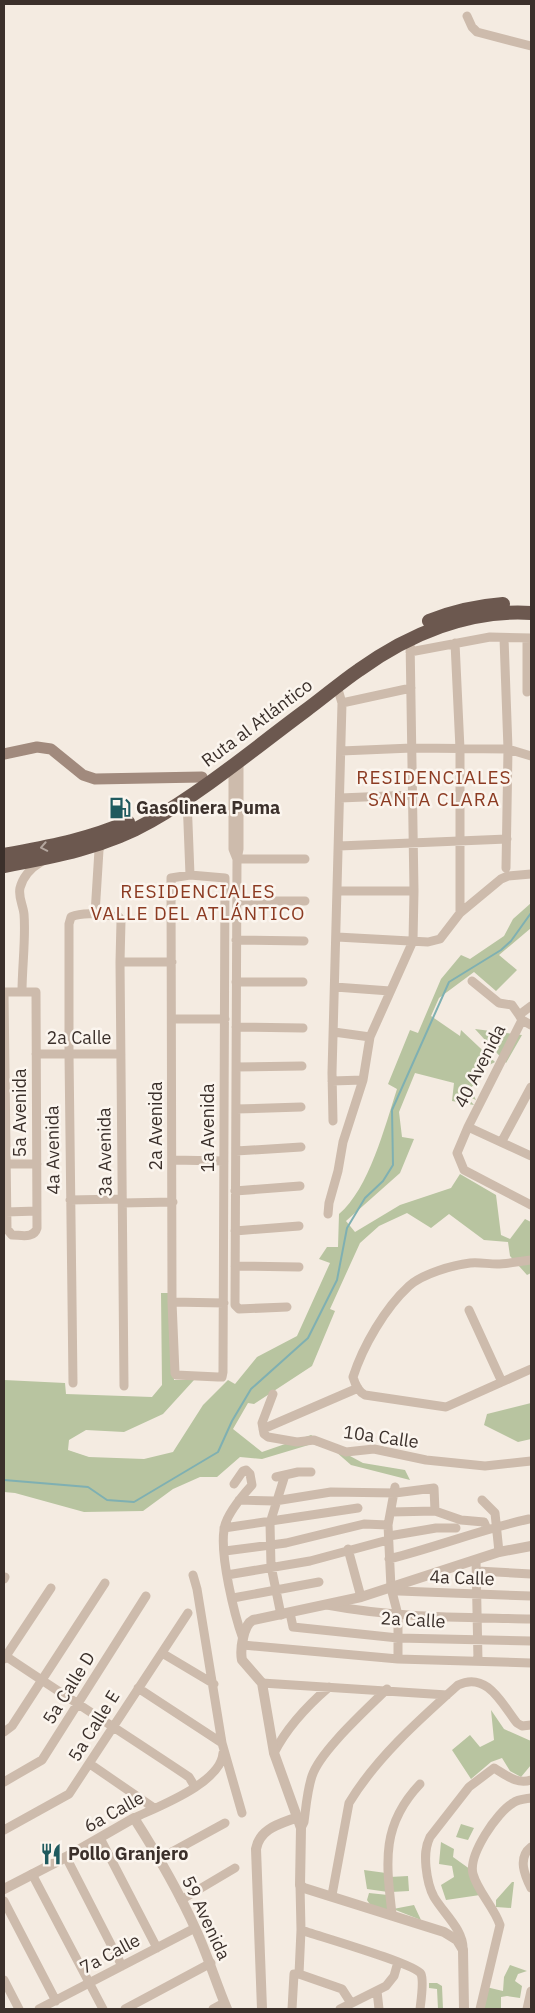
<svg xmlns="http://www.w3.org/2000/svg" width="535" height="2013" font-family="'IBM Plex Sans',sans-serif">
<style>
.green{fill:#b8c4a0}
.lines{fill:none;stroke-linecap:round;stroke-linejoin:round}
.stream{stroke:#7fb0b2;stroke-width:2}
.minor{stroke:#cdbbac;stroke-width:9}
.tertiary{stroke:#cdbbac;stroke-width:10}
.secondary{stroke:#a18a7d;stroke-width:11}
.trunk{stroke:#6c584f;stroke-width:14}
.oneway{stroke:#b4a69e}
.labels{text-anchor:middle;stroke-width:5;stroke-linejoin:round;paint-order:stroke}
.street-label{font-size:18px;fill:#3b302b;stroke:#fbf5ee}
.poi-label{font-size:18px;font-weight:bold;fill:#3b302b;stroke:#fbf5ee;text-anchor:start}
.neighbourhood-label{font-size:19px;letter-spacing:1px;fill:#8c3b22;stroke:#fbf5ee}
</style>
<rect width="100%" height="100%" fill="#f4ebe1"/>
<path class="green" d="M531 903V928L499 955 517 970 496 991 474 972 439 998 431 1016 460 1036 461 1030 495 1062 478 1071V1082L470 1088 476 1100 465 1095 474 1105 452 1101 454 1083 415 1073 399 1112 402 1137 414 1139 400 1173 346 1221 355 1232 400 1205 451 1188 460 1174 496 1195 501 1235 510 1239 525 1219 531 1222V1273L527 1275 510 1256 508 1242 484 1240 449 1214 431 1228 407 1213 379 1226 360 1243 330 1309 335 1311 312 1366 254 1404 248 1403 233 1429 262 1452 311 1435 363 1463 405 1470 410 1480 351 1465 335 1451 312 1444 262 1459 240 1457 217 1477H200L173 1489 143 1511 84 1512 15 1493 4 1492V1380L65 1383 66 1394 152 1397 162 1385 161 1293H169L174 1380H194L163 1414 124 1432 86 1430 69 1440 68 1450 89 1457 144 1459 173 1452 203 1405 228 1380 235 1384 257 1357 297 1336 330 1263 319 1259 327 1247H338L339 1214C369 1189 385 1126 397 1089L388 1084 410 1030 418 1033 441 979 461 955 470 959 504 936 513 919Z
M475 1029 522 1035 506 1063Z
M531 1403V1439L518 1442 484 1425 487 1414Z
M491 1710 504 1729 531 1741V1765L521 1777 510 1771 502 1758 491 1762 471 1779 452 1750 470 1735 480 1747 494 1740Z
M461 1824 474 1828 468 1840 456 1837Z
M441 1842 454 1849 453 1857 474 1872 480 1895 446 1900 441 1885 454 1877 452 1866 439 1864Z
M364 1870 386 1873 388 1892 367 1889Z
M408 1876 409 1891 391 1892 390 1877Z
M512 1882H514L511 1908 496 1907V1900Z
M369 1893 388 1895 390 1912 371 1906 367 1900Z
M414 1905 421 1920 393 1909Z
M510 1965 527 1971 518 1974 515 1981 522 1986 520 1998 507 1996 501 1997V2009H479L486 1987 503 1991 504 1977Z
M437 1983 442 1986 443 2009H438L437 1989 429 1988V1983Z"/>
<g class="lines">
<path class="stream" d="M4 1480 88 1487 107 1500 134 1502 218 1452 232 1421 251 1389 308 1338 337 1280 347 1228 365 1198 383 1181 393 1165 392 1110 449 982 501 950 511 941 531 913"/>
<path class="minor" d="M467 16 472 27 477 32 531 46
M504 638 508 749 506 868
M527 638V692
M455 643 460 749V913
M410 652 490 637 531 638
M342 703 411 688
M341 751 412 748 508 749 531 756
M239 759V849L237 859 235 1305 239 1309 287 1307
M233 764V849L237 859
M187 798 190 875
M340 798 413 795
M339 846 507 839
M237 859H305
M190 875 225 878 223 1372 222 1377H218L176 1375 175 1373 172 1302 171 878Z
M338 891H414
M237 901H305
M95 914 99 850 102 843
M337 937 428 942 440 939 460 913 501 879 508 876 531 874
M236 940 304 941
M120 962H172
M472 981 499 1003 512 1005 519 1015
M236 982H303
M335 987 390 991
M4 992H36L37 1228C34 1239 21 1235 12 1235L7 1229Z
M22 992C22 967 26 938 24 914 23 905 18 897 20 888 23 876 31 868 41 862
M172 1019H225
M522 1020 519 1015 531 1006
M522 1020 531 1025
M236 1027 303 1028
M334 1032 370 1037
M36 1054H121
M236 1067 302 1066
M332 1081 363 1080
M236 1109 301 1107
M333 1121 332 1073 342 703 337 686
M468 1127 522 1020
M502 1141 531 1087
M236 1151 301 1147
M531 1156 468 1127 457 1153 464 1170 531 1205
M172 1160 224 1161
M6 1164H37
M235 1191 300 1186
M70 1200 122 1199
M122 1203 173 1202
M6 1212 37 1211
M328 1214 329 1203 338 1171 343 1142 363 1080 370 1037 413 941 414 891 410 638
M235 1231 299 1226
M531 1260C520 1261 508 1264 497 1264 488 1264 479 1262 470 1263 453 1265 422 1274 409 1286 385 1308 363 1346 353 1377 355 1384 359 1392 365 1395L446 1407 531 1369
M235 1266 299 1267
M172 1302 224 1303
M469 1310 502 1382
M73 1383 69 1054V924L71 917C85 911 104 915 119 917L121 921 120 962 124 1386
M273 1394 262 1423 264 1434 268 1437 297 1442 314 1440 346 1452 374 1449 426 1460 485 1466 531 1461
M263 1429 358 1388
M276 1477 298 1472H311
M234 1484 243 1471 246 1470 250 1474 252 1485C243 1495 225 1516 224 1530 220 1556 234 1614 243 1639
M395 1487 388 1525 391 1588 398 1615V1659
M239 1500 275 1501 331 1492 395 1493 434 1488 435 1511
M482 1500 495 1513 499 1552
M391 1512 435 1511 461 1520 484 1522 487 1529
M224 1528 358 1508
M389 1536 436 1528H456
M348 1549 361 1597
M225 1551 286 1543 364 1524 388 1525
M389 1559C437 1547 482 1529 529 1519
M476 1560 478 1661
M477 1571 531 1574
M193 1575 197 1589 222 1743 242 1813
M227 1575 310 1561 388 1540
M4 1579 5 1577
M391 1588 399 1591 531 1596
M233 1598 319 1582
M327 1605C396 1618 462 1617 531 1619
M290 1613 293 1627 398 1638 531 1641
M281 1615 271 1566 270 1523 285 1475
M243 1645 398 1659 531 1663
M162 1653 214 1684
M4 1655C65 1696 128 1736 189 1777L195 1787
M4 1659 51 1588
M262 1683 447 1695
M138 1688 222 1743
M4 1732 12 1726 105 1583
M274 1753C287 1727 307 1706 329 1687
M90 1764 154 1808
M4 1782 42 1760 146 1596
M134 1818C159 1806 221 1783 223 1753
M301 1828 304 1822C306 1807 307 1791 312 1776 320 1751 367 1709 387 1689
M4 1830 69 1794 188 1613
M100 1838 157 1948
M531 1847C517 1858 525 1876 531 1888
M66 1857 122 1966
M159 1859 225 1823
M32 1874 103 2009
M332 1895 349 1803C376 1758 420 1719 458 1685 487 1671 502 1704 517 1723L522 1726 531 1725
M181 1900 235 1868
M4 1901 56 2001
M392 1914C386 1862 381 1825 420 1784
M301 1930C318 1936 416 1964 421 1974 424 1981 421 2001 420 2009
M463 1950C464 1930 444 1914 434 1897 429 1888 427 1877 426 1867 425 1856 425 1847 430 1837L469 1787 494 1768C506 1775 517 1785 531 1780
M299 1974 301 1930 300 1885
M4 1980 19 2009
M377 1991 379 2009
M39 2009 195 1928
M125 2009 211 1963
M213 2009 224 2003
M292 2009 294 1974H299L342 1989 351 2003
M340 2009 386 1986 394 1976 398 1962
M480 2009 500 1925C494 1907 478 1892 473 1874 468 1855 497 1812 513 1803 518 1799 525 1799 531 1798
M527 2009 531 1991"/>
<path class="tertiary" d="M4 1889 66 1857 134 1818C157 1854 179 1892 196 1930 208 1956 216 1983 227 2009
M262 2009 256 1849C260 1828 280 1824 298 1817
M464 2009 463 1950 457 1940 444 1932 304 1888 300 1885 301 1828 274 1753 262 1683 242 1660C240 1650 243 1625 253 1620L361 1597 499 1552 531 1546"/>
<path class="secondary" d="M4 754 37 747 51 749 83 775 95 779 202 777"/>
<path class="trunk" d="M429 621C454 611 477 606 503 604
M4 855C46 847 88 840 128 822
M4 866C54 857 106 847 151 821 205 790 255 748 305 711 323 698 340 683 359 670 409 634 469 609 531 613"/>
</g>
<defs><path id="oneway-chevron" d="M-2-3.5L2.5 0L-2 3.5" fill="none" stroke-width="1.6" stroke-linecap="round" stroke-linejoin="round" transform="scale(1.25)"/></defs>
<use class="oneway" href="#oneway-chevron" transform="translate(44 847) rotate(169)"/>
<defs>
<g id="fuel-bare" transform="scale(1.725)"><path d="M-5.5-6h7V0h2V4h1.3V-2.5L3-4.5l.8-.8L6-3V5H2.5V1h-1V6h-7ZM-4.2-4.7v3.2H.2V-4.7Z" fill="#1f5a5e" stroke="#fbf5ee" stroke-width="2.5" paint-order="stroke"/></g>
<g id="restaurant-bare" transform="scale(1.725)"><path d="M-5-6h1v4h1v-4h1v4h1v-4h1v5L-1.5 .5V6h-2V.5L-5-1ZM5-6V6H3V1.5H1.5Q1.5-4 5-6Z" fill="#1f5a5e" stroke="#fbf5ee" stroke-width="2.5" paint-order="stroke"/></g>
</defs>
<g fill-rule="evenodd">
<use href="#fuel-bare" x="120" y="808"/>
<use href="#restaurant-bare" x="51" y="1854"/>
</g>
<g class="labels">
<g class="street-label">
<text transform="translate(257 723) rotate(-37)" y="6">Ruta al Atlántico</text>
<text x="79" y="1044">2a Calle</text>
<text transform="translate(480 1066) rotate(-63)" y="6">40 Avenida</text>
<text transform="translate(20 1113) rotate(-90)" y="6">5a Avenida</text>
<text transform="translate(156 1126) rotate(-90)" y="6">2a Avenida</text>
<text transform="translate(208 1128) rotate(-90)" y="6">1a Avenida</text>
<text transform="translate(53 1150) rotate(-91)" y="6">4a Avenida</text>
<text transform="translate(105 1152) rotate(-91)" y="6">3a Avenida</text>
<text transform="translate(381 1437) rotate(8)" y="6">10a Calle</text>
<text transform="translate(462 1578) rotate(2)" y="6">4a Calle</text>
<text transform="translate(413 1620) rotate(3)" y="6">2a Calle</text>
<text transform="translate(69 1688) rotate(-58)" y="6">5a Calle D</text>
<text transform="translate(94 1726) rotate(-58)" y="6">5a Calle E</text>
<text transform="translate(114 1812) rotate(-29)" y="6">6a Calle</text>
<text transform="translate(206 1918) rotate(65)" y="6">59 Avenida</text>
<text transform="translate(110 1954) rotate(-28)" y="6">7a Calle</text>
</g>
<g class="poi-label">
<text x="136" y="814">Gasolinera Puma</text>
<text x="68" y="1860">Pollo Granjero</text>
</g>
<g class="neighbourhood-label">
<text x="434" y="784">RESIDENCIALES<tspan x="434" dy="22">SANTA CLARA</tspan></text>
<text x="198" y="898">RESIDENCIALES<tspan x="198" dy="22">VALLE DEL ATLÁNTICO</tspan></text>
</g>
</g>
<rect width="535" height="2013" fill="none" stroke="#3b302b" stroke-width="10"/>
</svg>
